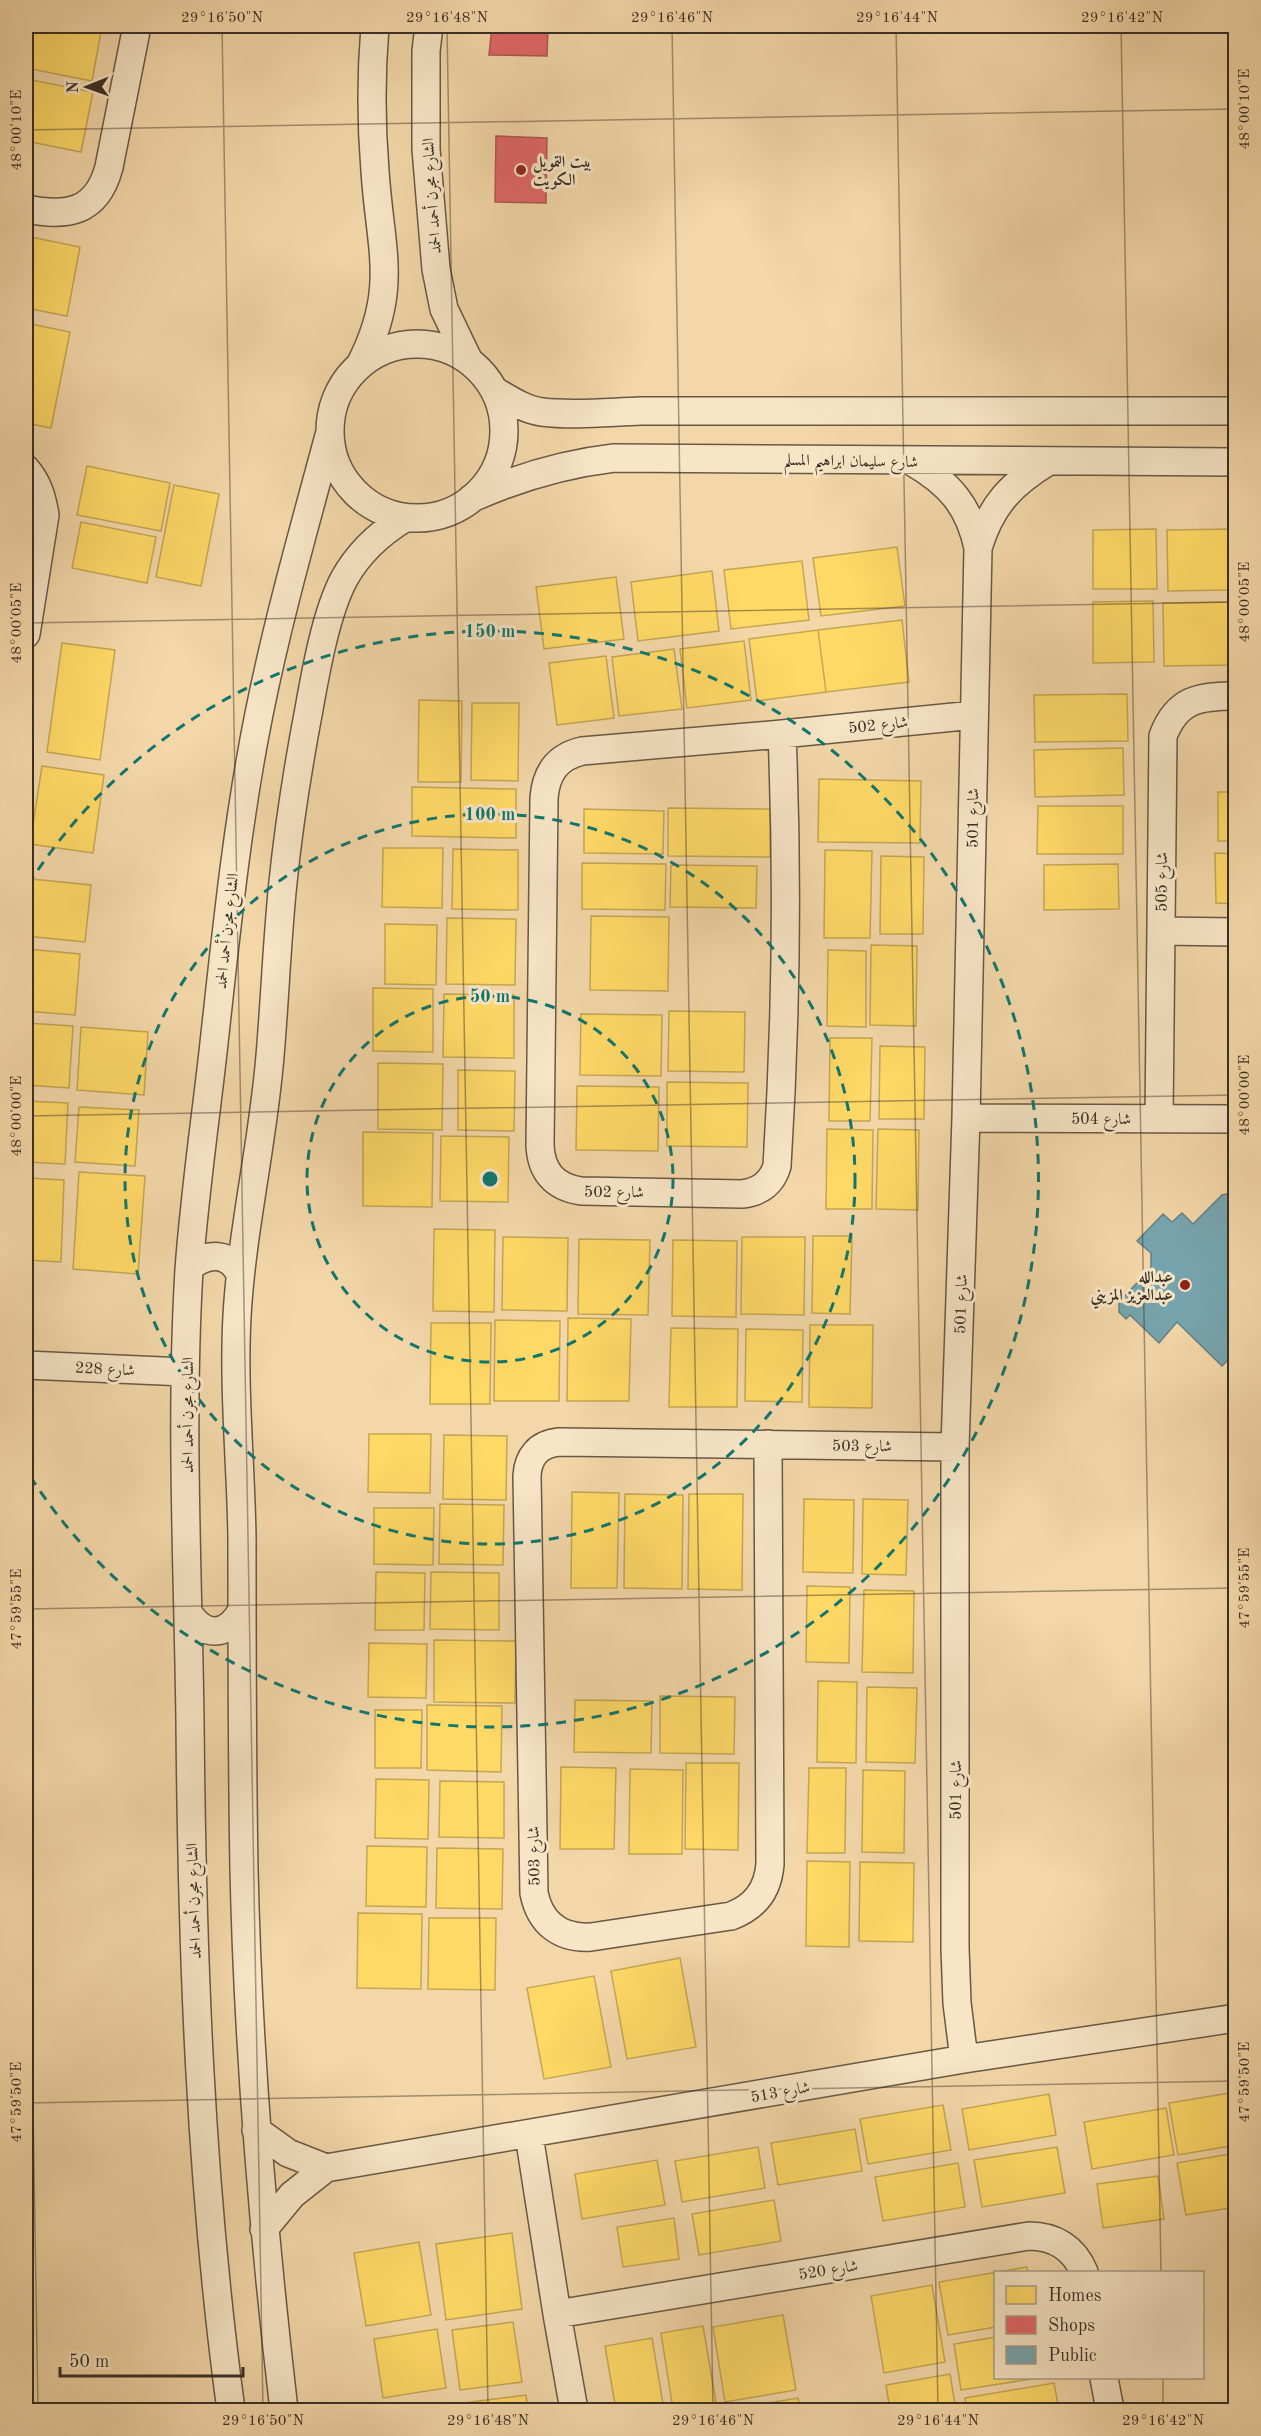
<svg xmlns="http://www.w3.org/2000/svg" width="1261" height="2436" font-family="'Old Standard TT',Amiri,serif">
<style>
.homes{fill:#ffd966;stroke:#c4a653;stroke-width:1.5}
.shops{fill:#e06666;stroke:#ae5553;stroke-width:1.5}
.public{fill:#76a5af;stroke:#648186;stroke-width:1.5}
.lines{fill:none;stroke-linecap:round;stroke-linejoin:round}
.minor-casing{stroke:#685846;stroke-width:30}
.minor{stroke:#f7e5c6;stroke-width:27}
.ticks{fill:none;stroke:#392e26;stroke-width:1.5;stroke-opacity:0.45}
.ring{fill:none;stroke:#0f766e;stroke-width:3;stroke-dasharray:10 8}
.poi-dot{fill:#8f2418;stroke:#f7e5c6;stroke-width:2}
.labels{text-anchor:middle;stroke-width:6;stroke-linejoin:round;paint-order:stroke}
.poi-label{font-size:16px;font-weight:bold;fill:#392e26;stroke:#f7e5c6;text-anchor:start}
.street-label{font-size:16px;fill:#392e26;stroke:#f7e5c6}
.centre{fill:#0f766e;stroke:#f7e5c6;stroke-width:3}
.ring-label{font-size:18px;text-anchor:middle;font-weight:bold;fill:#0f766e;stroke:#f7e5c6;stroke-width:6;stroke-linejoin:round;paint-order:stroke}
.neatline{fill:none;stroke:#392e26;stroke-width:2}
.ticks-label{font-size:15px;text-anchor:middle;fill:#392e26}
</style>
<rect width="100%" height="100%" fill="#f3d7a8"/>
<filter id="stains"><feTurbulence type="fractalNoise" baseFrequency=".00333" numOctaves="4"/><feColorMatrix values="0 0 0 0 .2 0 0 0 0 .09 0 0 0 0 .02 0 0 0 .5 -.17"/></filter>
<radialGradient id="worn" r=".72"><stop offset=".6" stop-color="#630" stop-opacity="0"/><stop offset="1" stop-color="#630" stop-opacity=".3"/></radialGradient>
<path class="homes" d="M27 26H102L92 81 26 68Z
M26 79 93 92 81 152 26 141Z
M26 236 80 247 67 316 26 308Z
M26 323 70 332 51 428 26 423Z
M87 466 170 483 161 531 77 515Z
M174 485 219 494 201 586 156 577Z
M81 522 156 537 147 583 72 568Z
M1156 529 1157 589H1093V530Z
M1232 529V590L1168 591 1167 530Z
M897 547 905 606 821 616 813 558Z
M802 561 809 620 731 629 724 570Z
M712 571 719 631 638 641 631 582Z
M616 577 624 639 544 649 536 587Z
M1153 601 1154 662 1093 663V602Z
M1232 602 1233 665 1164 666 1163 603Z
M902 620 909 682 826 692 818 630Z
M818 630 826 692 757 701 749 639Z
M744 641 751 700 687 708 680 649Z
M62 643 115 650 100 760 47 752Z
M674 649 682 709 619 716 612 657Z
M606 656 614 718 557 725 549 663Z
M1127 694 1128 741 1035 742 1034 695Z
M419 700 462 701 461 782H418Z
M472 703H519L518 781 471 780Z
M1228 736H1236V785H1229Z
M1123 748 1124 795 1035 797 1034 750Z
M42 766 104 775 93 853 30 844Z
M819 779 921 781 920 843 818 842Z
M412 787 516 789V838L412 836Z
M1218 792H1236V841H1218Z
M1038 806H1123V854H1037Z
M668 808 770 809V857L668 856Z
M584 809 664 811 663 854 584 853Z
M383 848H443L442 908 382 907Z
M453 849 518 850V910L452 909Z
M825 850 872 851 870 938H824Z
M1215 853 1236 854V904L1216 903Z
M881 856 924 857 923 934H880Z
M582 863 666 864 665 910 582 909Z
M1118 864 1119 909 1044 910V865Z
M671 865 757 866 756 908 670 907Z
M31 879 91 885 85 942 26 936Z
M591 916 669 917 668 991 590 990Z
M447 918 516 919 515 985 446 984Z
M385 924 437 925 436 985 385 984Z
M871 945 917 946 916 1026 870 1025Z
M26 949 80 954 75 1015 26 1011Z
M828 950 866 951V1027L827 1026Z
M373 988 433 989V1052L373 1051Z
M444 994 514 995V1058L443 1057Z
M669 1011 745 1012 744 1072 668 1071Z
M581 1014 662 1015 661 1076 580 1075Z
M26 1023 73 1026 69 1088 26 1085Z
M81 1027 148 1032 144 1095 77 1090Z
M830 1038H872L870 1121H829Z
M880 1046 925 1047 924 1119H879Z
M378 1063 443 1064 442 1130 378 1129Z
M458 1070 515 1071 514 1131 458 1130Z
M667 1082 748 1083 747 1147 667 1146Z
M577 1086 659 1087 658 1151 576 1150Z
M26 1101 68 1103 65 1164 26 1162Z
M79 1107 139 1110 135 1166 75 1162Z
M827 1129 873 1130 872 1209H826Z
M878 1129 919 1130 918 1210 876 1209Z
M363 1132 433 1133 432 1207 363 1206Z
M441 1136 509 1137 508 1202 440 1201Z
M79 1172 145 1176 138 1274 73 1269Z
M26 1178 64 1180 61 1262 26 1260Z
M434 1229 495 1230 494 1312 433 1311Z
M813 1236H852L850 1314 812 1313Z
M503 1237 568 1238 567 1311 502 1310Z
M742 1237H805L804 1315 741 1314Z
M579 1239 650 1240 648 1315 578 1314Z
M673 1240 737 1241 736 1317 672 1316Z
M568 1318 631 1319 629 1401H567Z
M495 1320 560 1321 559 1401H494Z
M431 1323H491L490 1404H430Z
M810 1325H873L872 1408 809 1407Z
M671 1328 738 1329 737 1407H669Z
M746 1329 803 1330 802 1402 745 1401Z
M369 1434H431L430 1493 368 1492Z
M444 1435 507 1436 506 1500 443 1499Z
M572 1492 619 1493 617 1588H571Z
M625 1494 683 1495 682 1589 624 1588Z
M689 1494H743L742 1590 688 1589Z
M804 1499 854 1500 853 1573 803 1572Z
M863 1499 908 1500 906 1575 862 1574Z
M440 1504 504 1505 503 1565 439 1564Z
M374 1508H434L433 1565 374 1564Z
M376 1572 425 1573 424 1630H375Z
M431 1572 499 1573V1630L430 1629Z
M807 1586 850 1587 849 1663 806 1662Z
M864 1590 914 1591 913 1673 862 1672Z
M434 1640 516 1641 515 1703 434 1702Z
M369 1643 427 1644 426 1698 368 1697Z
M818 1681 857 1682 856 1763 817 1762Z
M867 1687 917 1688 915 1763 866 1762Z
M660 1696 735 1697 734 1754 660 1753Z
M575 1700 652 1701 651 1753 574 1752Z
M427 1705 502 1706 501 1772 427 1770Z
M375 1710H422L421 1768H375Z
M686 1763H739L738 1850 685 1849Z
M561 1767 616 1768 614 1849H560Z
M809 1768H846L845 1853H807Z
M630 1769 683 1770 682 1854H629Z
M863 1770 905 1771 904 1853 862 1852Z
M376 1779 429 1780 428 1839 375 1838Z
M440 1781 504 1782V1838L439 1837Z
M367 1846 427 1847 426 1907 366 1906Z
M437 1848 503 1849 502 1909 436 1908Z
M807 1861 850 1862 849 1947 806 1946Z
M860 1862 914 1863 913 1942 859 1941Z
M358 1913 422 1914 421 1989 357 1988Z
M429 1918H496L495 1990 428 1989Z
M680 1958 696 2047 627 2059 611 1971Z
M594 1976 611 2067 544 2079 527 1988Z
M1236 2092V2145L1178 2155 1169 2103Z
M1049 2094 1056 2135 969 2150 962 2109Z
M943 2105 951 2150 868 2164 860 2119Z
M1166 2108 1174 2155 1092 2169 1084 2122Z
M855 2129 862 2171 778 2185 771 2143Z
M758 2147 765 2188 682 2202 675 2161Z
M1057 2147 1065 2193 982 2207 974 2160Z
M1236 2153V2207L1186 2215 1177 2163Z
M657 2160 665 2205 582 2219 575 2174Z
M958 2163 965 2207 883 2221 875 2177Z
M1158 2176 1164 2219 1103 2228 1097 2184Z
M774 2200 781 2241 699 2255 692 2214Z
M674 2218 679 2259 623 2267 617 2227Z
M512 2233 522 2309 446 2320 436 2244Z
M419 2242 431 2315 366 2326 354 2253Z
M1027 2267 1028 2272H996V2327L948 2335 939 2282Z
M932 2285 945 2362 884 2373 871 2296Z
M783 2315 796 2390 725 2402 713 2327Z
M513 2322 522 2382 460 2390 452 2330Z
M703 2326 716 2402 673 2409 661 2333Z
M437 2329 446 2388 383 2398 374 2339Z
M996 2337V2378H1038L961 2390 954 2344Z
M652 2338 664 2410H616L605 2346Z
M950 2374 956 2410H890L886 2385Z
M1054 2383 1059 2410H967L965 2398Z
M526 2395 528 2410H465L464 2403Z
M798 2398 800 2410H725Z
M452 2405 453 2410H417Z"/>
<path class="shops" d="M492 26H548L547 56 489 55Z
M496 136 547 138 546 203 495 202Z"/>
<path class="public" d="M1231 1193 1236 1197 1233 1204 1236 1206V1352L1222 1366 1177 1322 1159 1343 1130 1315 1126 1319 1119 1312V1302L1151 1268V1253L1137 1241 1163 1214 1172 1222 1182 1213 1193 1224 1222 1195Z"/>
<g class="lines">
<g class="minor-casing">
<path id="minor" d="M429 26 426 51V149L436 269 444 309 469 361
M26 209C67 217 97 213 109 167L137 26
M330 431a87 87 0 1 1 174 0a87 87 0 1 1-174 0Z
M361 363C399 288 380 249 375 171 371 123 371 74 375 26
M495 391C509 399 525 410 542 412 574 416 609 412 641 411H1236
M911 461C949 483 969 505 978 548L966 1118 955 1447V1948L957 2003 964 2059
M26 469C38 483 42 497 45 515L26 634
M472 498C519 477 563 464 614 458L1236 462
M978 548C991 505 1011 484 1049 461
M782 734C788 879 786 1022 777 1166 772 1183 760 1192 742 1194L581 1191C554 1187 541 1171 540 1145L544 798C546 773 557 757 582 751L782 734 974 715
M1161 931 1236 932
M966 1118 1236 1119
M1159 1118 1163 736C1177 699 1199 696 1236 696
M190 1267C208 1252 229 1252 240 1274
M26 1365 185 1372
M768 1444 770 1864C768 1890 755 1907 731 1916L591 1937C560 1939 540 1923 534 1893L527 1476C528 1457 538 1444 559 1442L955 1447
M189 1614C205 1637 226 1637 241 1612
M256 2130 288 2153 326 2168
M529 2135 557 2314 574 2410
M264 2229 292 2195 326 2168 964 2059 1236 2018
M557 2314 1029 2236C1055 2236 1074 2248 1084 2272
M1104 2378 1110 2410
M231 2410C200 2182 192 1951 190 1721 188 1571 180 1420 189 1270 194 1200 204 1130 212 1061 225 945 236 828 259 714 278 619 305 525 330 432
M284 2410C263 2231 248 2050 244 1869 242 1759 242 1649 242 1539 241 1465 233 1390 237 1316 242 1229 263 1143 270 1056 275 998 277 940 283 882 289 824 298 767 309 709 316 670 326 613 344 579 359 552 380 533 405 518"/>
</g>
<use href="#minor" class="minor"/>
</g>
<path class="ticks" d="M222 26 263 2410M447 26 488 2410M672 26 713 2410M896 26 938 2410M1121 26 1161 2272M26 130 1236 109M26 623 1236 602M26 1116 1236 1095M26 1609 1236 1588M26 1683 38 2410M26 2103 1236 2081M1163 2378V2410"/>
<g class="ring">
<circle cx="490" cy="1179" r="183"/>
<circle cx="490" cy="1179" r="365"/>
<path d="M28 885A548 548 0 1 1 28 1473"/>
</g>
<g class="poi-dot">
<circle cx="521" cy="170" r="6"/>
<circle cx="1185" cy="1285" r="6"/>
</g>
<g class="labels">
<g class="poi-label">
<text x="533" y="167">بيت التمويل<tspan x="533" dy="18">الكويت</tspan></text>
<text x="1173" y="1282" text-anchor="end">عبدالله<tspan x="1173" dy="18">عبدالعزيز المزيني</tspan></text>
</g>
<g class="street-label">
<text transform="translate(431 196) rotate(-94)" y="6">الشارع مجرن أحمد الحمد</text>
<text transform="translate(851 460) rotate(1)" y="6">شارع سليمان ابراهيم المسلم</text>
<text transform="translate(878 724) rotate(-6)" y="6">شارع 502</text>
<text transform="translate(972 818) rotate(-89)" y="6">شارع 501</text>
<text transform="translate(1161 882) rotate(-90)" y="6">شارع 505</text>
<text transform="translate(226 931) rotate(-84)" y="6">الشارع مجرن أحمد الحمد</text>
<text x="1101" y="1124">شارع 504</text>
<text transform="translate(614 1191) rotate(1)" y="6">شارع 502</text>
<text transform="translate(960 1304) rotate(-88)" y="6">شارع 501</text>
<text transform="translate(105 1368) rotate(3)" y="6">شارع 228</text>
<text transform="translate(187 1415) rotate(-90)" y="6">الشارع مجرن أحمد الحمد</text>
<text transform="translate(862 1445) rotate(1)" y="6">شارع 503</text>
<text transform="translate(955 1790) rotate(-90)" y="6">شارع 501</text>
<text transform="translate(533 1856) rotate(-91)" y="6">شارع 503</text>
<text transform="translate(193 1901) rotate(-92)" y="6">الشارع مجرن أحمد الحمد</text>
<text transform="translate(780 2091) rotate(-10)" y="6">شارع 513</text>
<text transform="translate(828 2269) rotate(-9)" y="6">شارع 520</text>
</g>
</g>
<circle cx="490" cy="1179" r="9" class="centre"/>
<g class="ring-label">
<text x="490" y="637">150 m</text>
<text x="490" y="820">100 m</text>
<text x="490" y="1002">50 m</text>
</g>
<rect width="1261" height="2436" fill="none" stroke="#f3d7a8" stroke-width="66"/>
<rect x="994" y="2271" width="210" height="108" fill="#f7e5c6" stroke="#ab9c86" stroke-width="1.5"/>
<rect x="1006" y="2286" width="30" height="18" fill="#ffd966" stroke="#ab9c86" stroke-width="1.5"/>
<text x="1048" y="2301" font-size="18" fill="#392e26">Homes</text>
<rect x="1006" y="2316" width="30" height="18" fill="#e06666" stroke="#ab9c86" stroke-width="1.5"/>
<text x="1048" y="2331" font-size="18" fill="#392e26">Shops</text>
<rect x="1006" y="2346" width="30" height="18" fill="#76a5af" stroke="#ab9c86" stroke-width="1.5"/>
<text x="1048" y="2361" font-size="18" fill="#392e26">Public</text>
<g transform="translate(87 87) rotate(269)" stroke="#f7e5c6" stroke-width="4.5" paint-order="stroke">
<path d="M0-4.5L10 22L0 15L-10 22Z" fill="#392e26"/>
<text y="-9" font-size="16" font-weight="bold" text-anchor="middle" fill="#392e26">N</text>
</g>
<path d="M60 2367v9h183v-9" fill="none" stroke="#392e26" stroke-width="3"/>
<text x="69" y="2367" font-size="18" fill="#392e26" stroke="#f7e5c6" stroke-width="4.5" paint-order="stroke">50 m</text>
<rect x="33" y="33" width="1195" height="2370" class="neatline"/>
<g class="ticks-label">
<text x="222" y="22">29°16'50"N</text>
<text x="447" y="22">29°16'48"N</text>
<text x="672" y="22">29°16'46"N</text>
<text x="897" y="22">29°16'44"N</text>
<text x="1122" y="22">29°16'42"N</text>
<text transform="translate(1244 109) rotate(-90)" y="5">48°00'10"E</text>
<text transform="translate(16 130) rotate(-90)" y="5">48°00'10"E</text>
<text transform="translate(1244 602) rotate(-90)" y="5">48°00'05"E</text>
<text transform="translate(16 623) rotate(-90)" y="5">48°00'05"E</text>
<text transform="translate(1244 1095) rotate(-90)" y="5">48°00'00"E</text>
<text transform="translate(16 1116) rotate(-90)" y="5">48°00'00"E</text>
<text transform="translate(1244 1588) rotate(-90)" y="5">47°59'55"E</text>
<text transform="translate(16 1609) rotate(-90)" y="5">47°59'55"E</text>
<text transform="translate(1244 2082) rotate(-90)" y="5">47°59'50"E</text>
<text transform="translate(16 2102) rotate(-90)" y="5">47°59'50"E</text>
<text x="263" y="2425">29°16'50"N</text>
<text x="488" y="2425">29°16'48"N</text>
<text x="713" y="2425">29°16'46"N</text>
<text x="938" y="2425">29°16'44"N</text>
<text x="1163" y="2425">29°16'42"N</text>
</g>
<rect width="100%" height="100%" filter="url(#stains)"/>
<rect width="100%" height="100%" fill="url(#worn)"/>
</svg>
